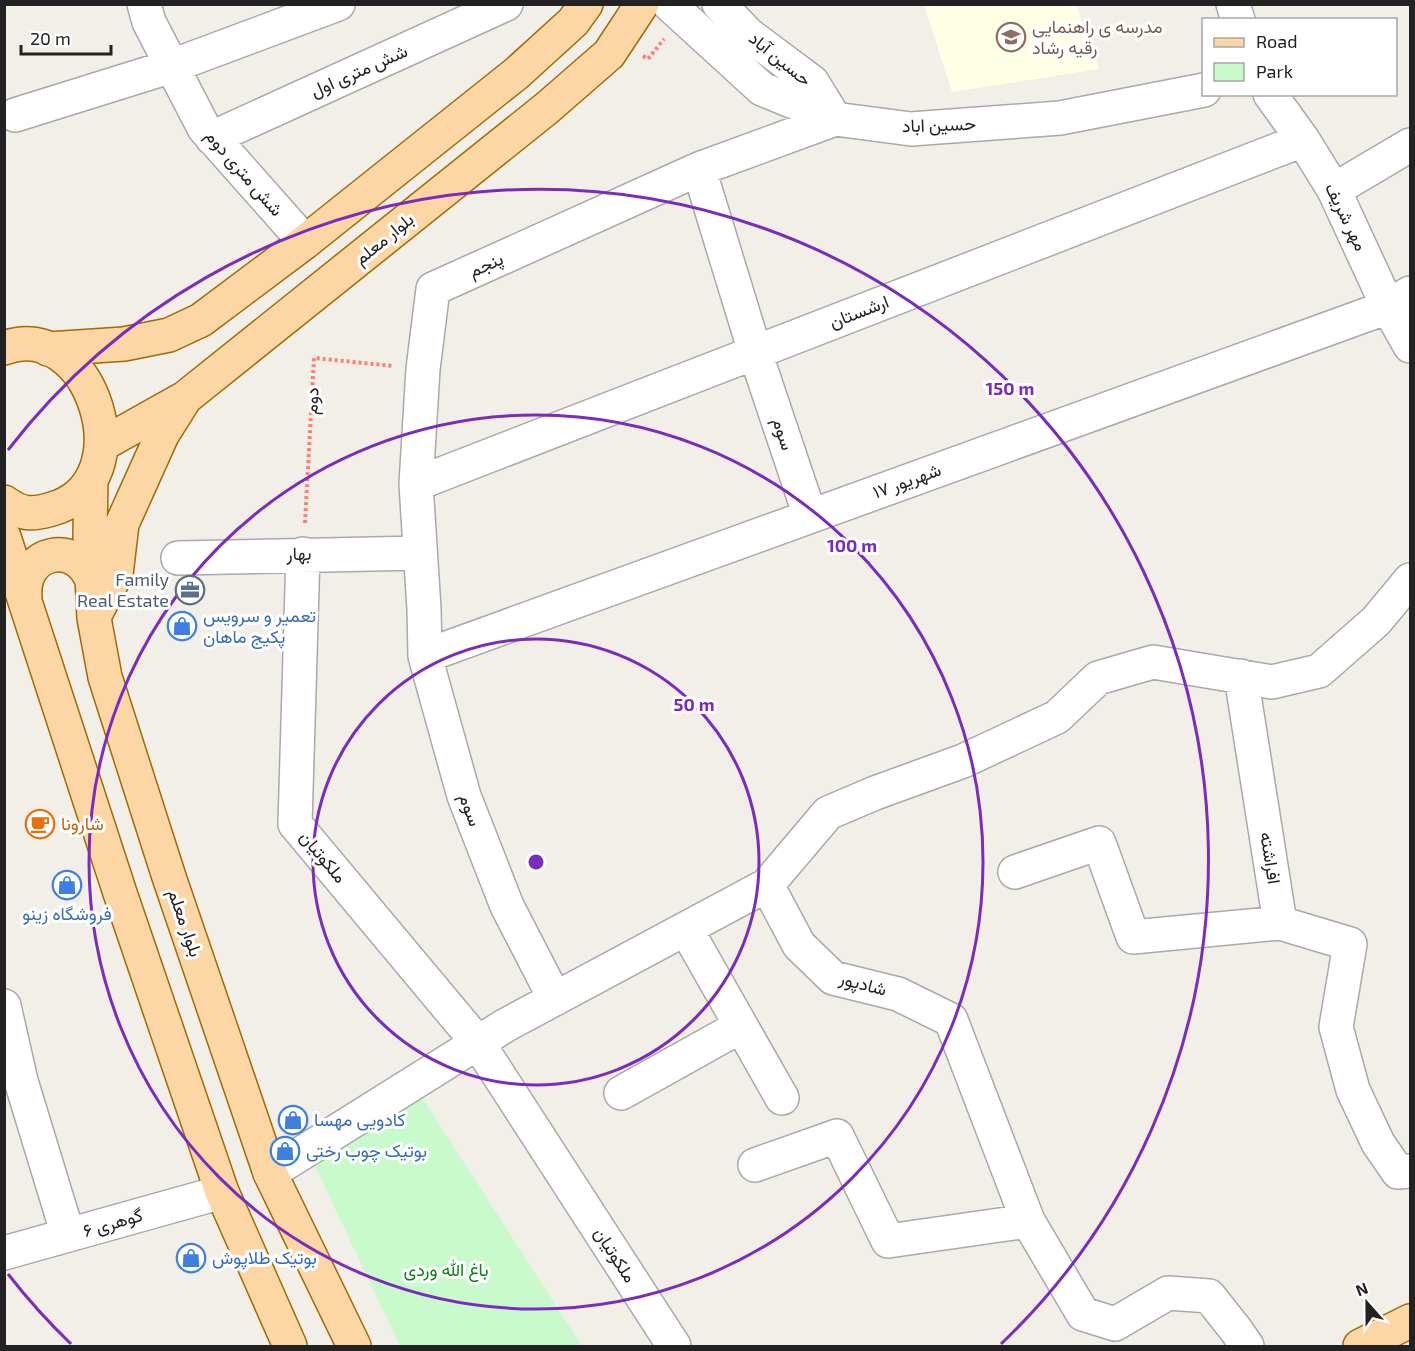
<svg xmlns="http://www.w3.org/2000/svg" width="1415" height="1351" font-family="'Exo 2',Vazirmatn,sans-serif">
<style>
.education{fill:#ffffe5}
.park{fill:#c8facc}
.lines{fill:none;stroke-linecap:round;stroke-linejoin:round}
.minor-casing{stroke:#a9a9a9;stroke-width:36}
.major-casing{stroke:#a06b00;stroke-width:36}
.path{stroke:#fa8072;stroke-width:4;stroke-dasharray:3 3;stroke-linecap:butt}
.minor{stroke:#fff;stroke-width:33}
.major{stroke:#fcd6a4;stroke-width:33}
.ring{fill:none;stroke:#7b2cbf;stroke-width:3}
.labels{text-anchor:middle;stroke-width:6;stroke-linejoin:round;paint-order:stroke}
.education-label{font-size:18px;fill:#785e54;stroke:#fff;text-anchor:start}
.street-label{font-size:18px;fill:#222;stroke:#fff}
.service-label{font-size:18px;fill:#4e5e75;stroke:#fff;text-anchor:end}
.shop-label{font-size:18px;fill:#366cbe;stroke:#fff;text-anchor:start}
.food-label{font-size:18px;fill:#c56008;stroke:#fff;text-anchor:start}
.park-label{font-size:18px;fill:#0c8416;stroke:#fff}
.centre{fill:#7b2cbf;stroke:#fff;stroke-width:3}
.ring-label{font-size:18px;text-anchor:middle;font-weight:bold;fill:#7b2cbf;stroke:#fff;stroke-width:6;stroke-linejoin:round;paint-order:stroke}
</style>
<rect width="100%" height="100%" fill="#f2efe9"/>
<path class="education" d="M924 5H1076L1099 69 952 92Z"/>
<path class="park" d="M416 1088 582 1346H400L313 1162Z"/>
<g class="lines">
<g class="minor-casing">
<path id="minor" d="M144 4 149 22 204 128 305 242
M669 4 762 89 835 119 911 129 1060 118 1204 90
M719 4 749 35 812 82 835 119
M1233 4 1238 20
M1270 94 1303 140 1334 190 1388 307 1410 346
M15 115 172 66 338 4
M212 138 506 4
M699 169 755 352 810 516
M1334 190 1410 145
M416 484 1303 140
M303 554 295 824 478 1043 674 1346
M178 558 420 553
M425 656 1388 307 1410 293
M1241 676 1280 923 1350 944 1336 1027 1353 1090 1378 1143 1398 1172 1410 1171
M1015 872 1099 843 1133 937 1280 923
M767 885 799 945 833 978 898 994 951 1020 1028 1221 1083 1314 1115 1324 1168 1293 1209 1296 1236 1330 1247 1346
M686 929 782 1098
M555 999 507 906 464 796 425 656 424 609 416 484 423 369 433 289 699 169 835 119
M4 1006 21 1081 68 1235
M621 1093 741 1026
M755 1165 837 1136 888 1241 1028 1221
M270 1173 506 1025 767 885 828 813 875 793 963 761 1057 717 1098 678 1153 662 1272 682 1319 671 1376 621 1410 580
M4 1253 222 1192"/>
</g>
<g class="major-casing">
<path id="major" d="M4 348C91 315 146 483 52 509 32 515 22 515 4 502
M48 349 124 344 169 335 201 320 305 242 517 73 573 22 586 4
M101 445 185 398 547 108 609 54 642 4
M91 481 90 534 94 618 105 677 169 877 270 1173 354 1346
M4 537 120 893 222 1192 290 1346
M25 597C21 550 78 538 93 583
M96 613 116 574 122 524 162 435 184 400
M1360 1346 1410 1321"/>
</g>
<path class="path" d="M643 56 648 59 664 39
M305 523 314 358 393 366"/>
<use href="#minor" class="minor"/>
<use href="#major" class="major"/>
</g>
<g class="ring">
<circle cx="536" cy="862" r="223"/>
<circle cx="536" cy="862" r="447"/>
<path d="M71 1344A670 670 0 0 1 8 1274M8 450A670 670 0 1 1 1001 1344"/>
</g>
<defs>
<g id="school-ring" transform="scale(1.5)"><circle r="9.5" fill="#fff" stroke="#8d6e63" stroke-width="1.5"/><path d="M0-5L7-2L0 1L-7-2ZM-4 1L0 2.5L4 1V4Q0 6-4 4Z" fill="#8d6e63"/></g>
<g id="office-ring" transform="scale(1.5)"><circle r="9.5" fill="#fff" stroke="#5c6f8a" stroke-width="1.5"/><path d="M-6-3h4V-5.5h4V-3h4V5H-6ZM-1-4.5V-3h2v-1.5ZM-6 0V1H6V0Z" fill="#5c6f8a"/></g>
<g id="shop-ring" transform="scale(1.5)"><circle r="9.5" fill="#fff" stroke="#3f7fe0" stroke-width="1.5"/><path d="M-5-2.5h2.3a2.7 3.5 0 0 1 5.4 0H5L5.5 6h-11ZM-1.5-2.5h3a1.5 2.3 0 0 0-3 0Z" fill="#3f7fe0"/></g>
<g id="cafe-ring" transform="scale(1.5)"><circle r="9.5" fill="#fff" stroke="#e8710a" stroke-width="1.5"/><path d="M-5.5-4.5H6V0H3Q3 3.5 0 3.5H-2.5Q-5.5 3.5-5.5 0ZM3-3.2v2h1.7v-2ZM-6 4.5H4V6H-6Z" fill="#e8710a"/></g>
</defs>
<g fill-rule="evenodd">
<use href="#school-ring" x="1011" y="37"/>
<use href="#office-ring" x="190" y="590"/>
<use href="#shop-ring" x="182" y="626"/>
<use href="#cafe-ring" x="40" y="824"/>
<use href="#shop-ring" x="67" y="885"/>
<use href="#shop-ring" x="293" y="1120"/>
<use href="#shop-ring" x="285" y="1151"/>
<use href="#shop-ring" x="191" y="1258"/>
</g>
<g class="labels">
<g class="education-label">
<text x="1032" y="33">مدرسه ی راهنمایی<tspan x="1032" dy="21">رقیه رشاد</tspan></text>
</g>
<g class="street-label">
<text transform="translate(780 59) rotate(39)" y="6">حسین آباد</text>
<text transform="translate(359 71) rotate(-24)" y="6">شش متری اول</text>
<text transform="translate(939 125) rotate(-2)" y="6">حسین اباد</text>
<text transform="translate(244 173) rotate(49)" y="6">شش متری دوم</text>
<text transform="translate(1346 217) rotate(64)" y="6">مهر شریف</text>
<text transform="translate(384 239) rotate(-39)" y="6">بلوار معلم</text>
<text transform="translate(486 265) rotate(-24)" y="6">پنجم</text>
<text transform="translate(859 312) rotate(-21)" y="6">ارشستان</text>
<text transform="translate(312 401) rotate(-87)" y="6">دوم</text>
<text transform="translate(783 434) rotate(72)" y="6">سوم</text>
<text transform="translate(907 481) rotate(-20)" y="6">۱۷ شهریور</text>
<text transform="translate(299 554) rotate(-1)" y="6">بهار</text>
<text transform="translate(470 810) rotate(70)" y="6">سوم</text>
<text transform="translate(323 857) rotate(50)" y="6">ملکوتیان</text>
<text transform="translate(1270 858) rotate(81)" y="6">افراشته</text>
<text transform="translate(185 923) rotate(71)" y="6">بلوار معلم</text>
<text transform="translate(863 984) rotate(15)" y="6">شادپور</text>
<text transform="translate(113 1223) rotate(-16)" y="6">گوهری ۶</text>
<text transform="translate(615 1255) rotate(57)" y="6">ملکوتیان</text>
</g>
<g class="service-label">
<text x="169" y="586">Family<tspan x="169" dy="21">Real Estate</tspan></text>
</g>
<g class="shop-label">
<text x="203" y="622">تعمیر و سرویس<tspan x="203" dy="21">پکیج ماهان</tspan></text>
<text x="67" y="920" text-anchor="middle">فروشگاه زینو</text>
<text x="314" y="1126">کادویی مهسا</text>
<text x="306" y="1157">بوتیک چوب رختی</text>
<text x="212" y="1264">بوتیک طلاپوش</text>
</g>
<g class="food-label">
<text x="61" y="830">شارونا</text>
</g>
<g class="park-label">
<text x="446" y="1276">باغ الله وردی</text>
</g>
</g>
<circle cx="536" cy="862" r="9" class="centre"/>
<g class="ring-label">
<text x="1010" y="395">150 m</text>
<text x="852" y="552">100 m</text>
<text x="694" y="711">50 m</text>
</g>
<rect width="1415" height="1351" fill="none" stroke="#222222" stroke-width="12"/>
<rect x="1202" y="18" width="195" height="78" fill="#ffffff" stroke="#a7a7a7" stroke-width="1.5"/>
<rect x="1214" y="38" width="30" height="9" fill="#fcd6a4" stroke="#a7a7a7" stroke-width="1.5"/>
<text x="1256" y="48" font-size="18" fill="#222222">Road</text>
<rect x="1214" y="63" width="30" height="18" fill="#c8facc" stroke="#a7a7a7" stroke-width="1.5"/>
<text x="1256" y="78" font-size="18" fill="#222222">Park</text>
<g transform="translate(1367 1303) rotate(339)" stroke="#ffffff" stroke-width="4.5" paint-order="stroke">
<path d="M0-4.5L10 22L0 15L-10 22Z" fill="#222222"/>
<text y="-9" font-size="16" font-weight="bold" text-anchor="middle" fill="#222222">N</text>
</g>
<path d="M21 45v9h90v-9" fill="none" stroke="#222222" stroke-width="3"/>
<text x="30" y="45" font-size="18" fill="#222222" stroke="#ffffff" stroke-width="4.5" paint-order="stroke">20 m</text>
</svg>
